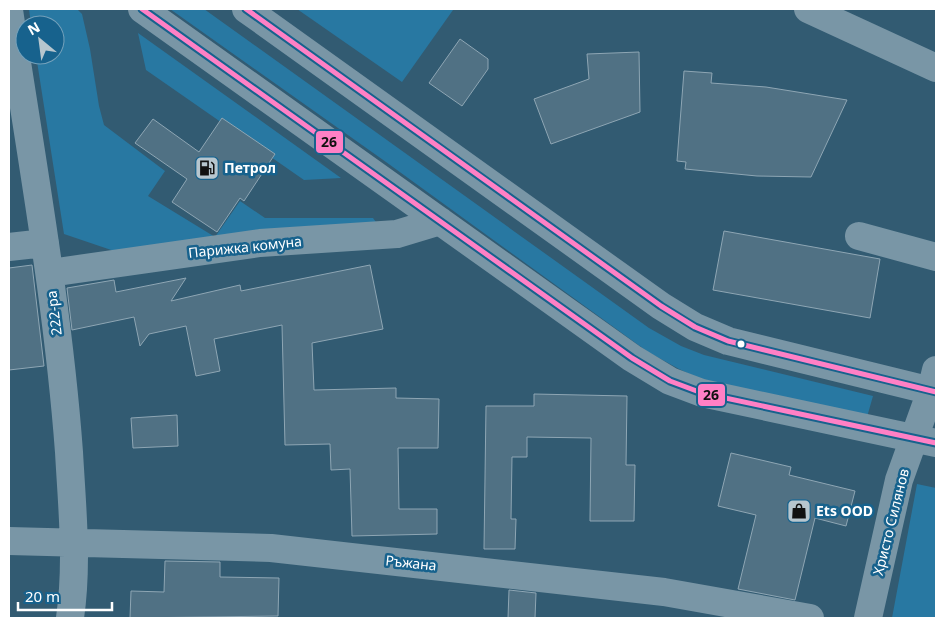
<svg xmlns="http://www.w3.org/2000/svg" width="945" height="627" font-family="'Noto Sans',sans-serif">
<style>
.green{fill:#2878a2}
.building{fill:#507184;stroke:#8ea6b4}
.lines{fill:none;stroke-linecap:round;stroke-linejoin:round}
.minor{stroke:#7996a6;stroke-width:28}
.bus-1-casing{stroke:#17628d;stroke-width:9}
.bus-1{stroke:#ff80c5;stroke-width:5}
.bus-dot{fill:#fff;stroke:#17628d;stroke-width:2}
.labels{text-anchor:middle;stroke-width:5;stroke-linejoin:round;paint-order:stroke}
.poi-label{font-size:14px;font-weight:bold;fill:#fff;stroke:#17628d;text-anchor:start}
.street-label{font-size:14px;fill:#fff;stroke:#17628d}
.line-badge{stroke:#17628d;stroke-width:2}
.pale-badge-label{font-size:14px;text-anchor:middle;font-weight:bold;fill:#111}
</style>
<rect width="100%" height="100%" fill="#325b72"/>
<path class="green" d="M29 9H77L82 14 90 49 99 106 104 125 165 171 148 196 215 237 240 201 265 218H373L383 232 123 254 64 234 36 55H55V25H31Z
M170 9H204L649 328 681 346 704 355 873 396 867 417 698 378 679 369 648 352 386 162Z
M297 9H450L453 10 402 82Z
M138 33 341 178 304 180 146 70Z
M917 484 936 488V618H892Z"/>
<path class="building" d="M460 39 488 59V69L462 106 429 83Z
M639 52 640 112 551 144 534 99 589 79 587 54Z
M684 71 712 73 711 83 766 87 847 100 811 177 757 176 685 169 686 162 677 161Z
M222 118 275 154 244 201 240 198 217 232 172 202 187 179 135 143 153 119 199 152Z
M724 231 880 259 870 318 713 290Z
M32 265 44 366 9 370V268Z
M370 265 383 329 312 343 314 390 396 388V398L439 399 438 448H398L399 509H437V534L352 536 350 469 331 470 330 444 285 445 282 325 214 339 220 371 196 376 186 326 149 334 140 346 134 317 72 330 67 288 114 280 116 292 186 278 171 301 240 285 241 291Z
M534 394 627 396 626 465H635L634 521H590L591 438 527 437V457H512L511 519H516L515 549H484L486 406H534Z
M177 415 178 446 133 448 131 418Z
M731 453 791 467 789 475 855 491 846 526 815 518 795 600 738 589 756 515 718 506Z
M165 561 220 562V577L279 578 278 616 130 618 131 591 164 592Z
M509 590 536 593 535 618H508Z"/>
<g class="lines">
<path class="minor" d="M142 9 632 358 670 381 702 393 936 443
M246 9 661 306 695 327 728 341 936 392
M808 9 936 68
M9 10C31 157 58 304 69 452 72 507 78 563 70 618
M859 236 936 257
M9 247 45 243
M50 273 260 243 397 234 440 221
M9 541 271 548 664 592 810 618
M868 618 899 480 931 391 936 370"/>
<g class="bus-1-casing">
<path id="bus-1" d="M142 9 632 358 670 381 702 393 936 443
M246 9 661 306 695 327 728 341 936 392"/>
</g>
<use href="#bus-1" class="bus-1"/>
</g>
<defs>
<g id="fuel-square" transform="scale(1.25)"><rect x="-9" y="-9" width="18" height="18" rx="4" fill="#b7c6ce" stroke="#17628d"/><path d="M-5.5-6h7V0h2V4h1.3V-2.5L3-4.5l.8-.8L6-3V5H2.5V1h-1V6h-7ZM-4.2-4.7v3.2H.2V-4.7Z" fill="#111"/></g>
<g id="shop-square" transform="scale(1.25)"><rect x="-9" y="-9" width="18" height="18" rx="4" fill="#b7c6ce" stroke="#17628d"/><path d="M-5-2.5h2.3a2.7 3.5 0 0 1 5.4 0H5L5.5 6h-11ZM-1.5-2.5h3a1.5 2.3 0 0 0-3 0Z" fill="#111"/></g>
</defs>
<g fill-rule="evenodd">
<use href="#fuel-square" x="207" y="168"/>
<use href="#shop-square" x="799" y="511"/>
</g>
<circle class="bus-dot" cx="741" cy="344" r="4.5"/>
<g class="labels">
<g class="poi-label">
<text x="224" y="173">Петрол</text>
<text x="816" y="516">Ets OOD</text>
</g>
<g class="street-label">
<text transform="translate(245 247) rotate(-6)" y="5">Парижка комуна</text>
<text transform="translate(54 313) rotate(-97)" y="5">222-ра</text>
<text transform="translate(891 522) rotate(-76)" y="5">Христо Силянов</text>
<text transform="translate(411 563) rotate(6)" y="5">Ръжана</text>
</g>
</g>
<g class="line-badge">
<rect x="315" y="130" width="29" height="24" rx="5" fill="#ff80c5"/>
<rect x="697" y="383" width="29" height="24" rx="5" fill="#ff80c5"/>
</g>
<g class="pale-badge-label">
<text x="329" y="147">26</text>
<text x="711" y="400">26</text>
</g>
<rect width="945" height="627" fill="none" stroke="#ffffff" stroke-width="20"/>
<g transform="translate(40 40) rotate(331)"><circle r="24" fill="#17628d" stroke="#74a1bb"/>
<path d="M0-4L9 19L0 12L-9 19Z" fill="#b7c6ce"/>
<text y="-8" font-size="14" font-weight="bold" text-anchor="middle" fill="#ffffff">N</text>
</g>
<path d="M18 602v8h94v-8" fill="none" stroke="#ffffff" stroke-width="2.5"/>
<text x="25" y="602" font-size="15" fill="#ffffff" stroke="#17628d" stroke-width="4" paint-order="stroke">20 m</text>
</svg>
